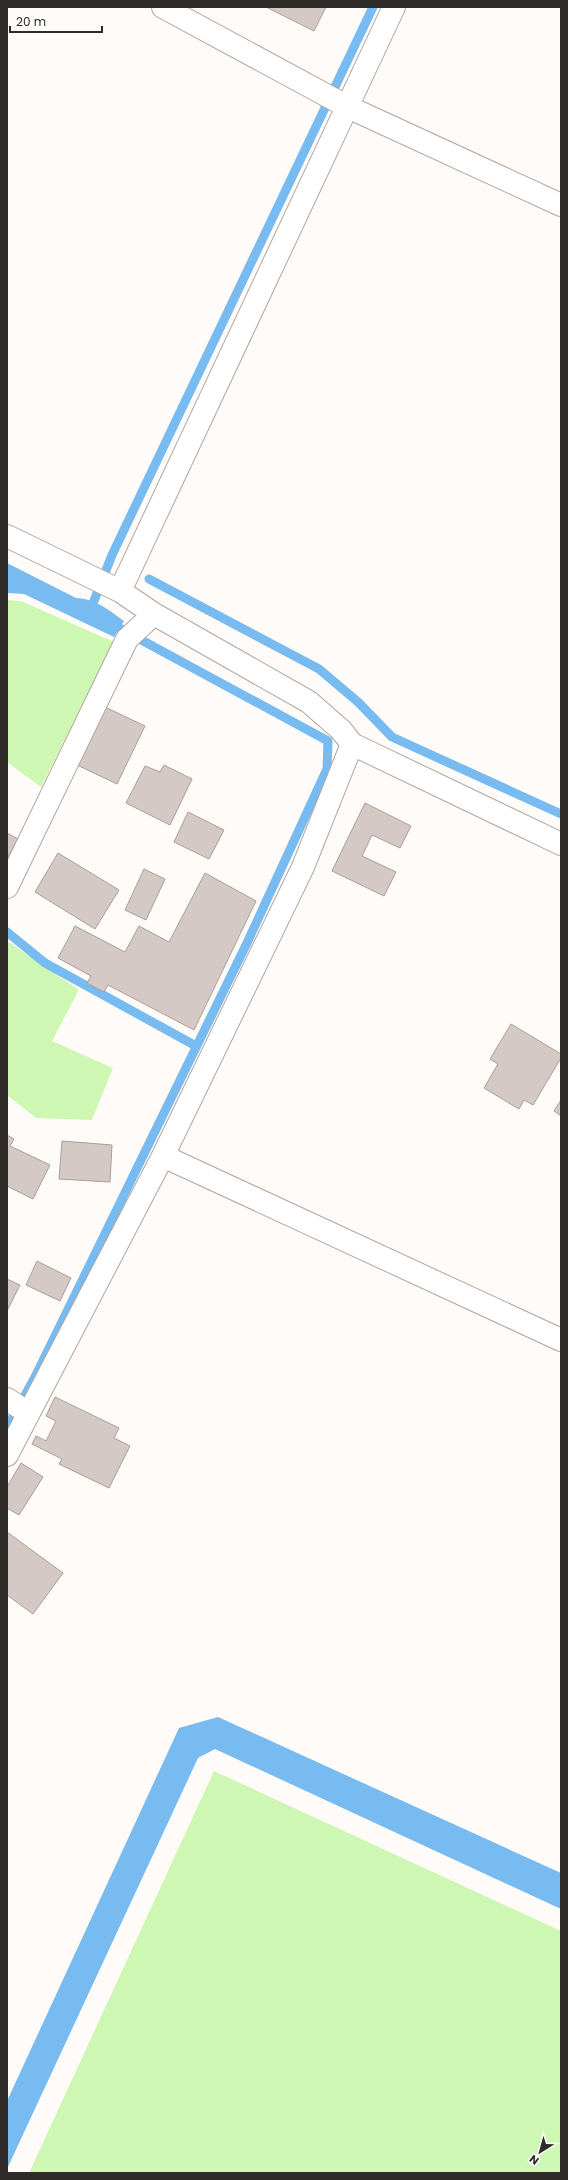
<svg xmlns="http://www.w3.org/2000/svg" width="568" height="2180" font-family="Poppins,sans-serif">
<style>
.green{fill:#cdf7b2}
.water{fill:#78bbf0}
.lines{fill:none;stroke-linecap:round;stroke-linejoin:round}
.stream{stroke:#78bbf0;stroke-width:9}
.building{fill:#d5c9c5;stroke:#a89e99}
.minor-casing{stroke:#b0a6a1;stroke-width:24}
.minor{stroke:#fff;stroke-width:22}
</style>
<rect width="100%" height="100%" fill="#fffbf8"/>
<path class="green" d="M7 600 21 601 114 642 41 787 7 762Z
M7 941 79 990 52 1041 113 1068 92 1120 36 1118 7 1095Z
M214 1771 561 1931V2173H29Z"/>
<path class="water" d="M7 563 76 598C96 599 109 610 124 621L114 637 24 594 7 593Z
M218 1717 561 1873V1909L215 1749 198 1758 7 2169V2101L179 1728Z"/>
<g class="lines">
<path class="stream" d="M149 579 319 669 358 702 392 737 561 814
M90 611 112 555 373 7
M7 932 45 963 196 1046
M7 1428 35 1377 247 943 327 769 328 741 110 623"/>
</g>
<path class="building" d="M266 7H326L314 31Z
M105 707 145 726 117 784 77 765Z
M164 765 192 779 170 825 126 803 145 766 160 772Z
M365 803 411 826 400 848 372 835 362 856 396 872 384 896 332 871Z
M188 812 224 830 209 859 174 842Z
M7 833 18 839 7 859Z
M58 853 119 890 95 929 35 892Z
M144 869 165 879 146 920 125 910Z
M205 873 256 901 194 1030 108 985 104 992 87 983 91 976 58 958 75 926 125 952 139 926 169 942Z
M511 1024 561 1054V1058L533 1105 524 1100 519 1109 484 1088 498 1064 490 1059Z
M561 1100V1116L554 1111Z
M7 1135 14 1139 10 1146 50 1165 33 1199 7 1186Z
M62 1141 112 1145 110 1182 59 1179Z
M37 1261 71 1278 60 1301 26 1285Z
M7 1279 20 1285 7 1311Z
M55 1397 119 1428 114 1438 130 1446 109 1488 59 1464 62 1459 32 1444 36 1436 46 1441 56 1421 46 1416Z
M21 1463 43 1477 19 1515 7 1508V1487Z
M7 1532 63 1573 33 1614 7 1595Z"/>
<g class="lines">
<g class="minor-casing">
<path id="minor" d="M163 7 348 107 561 205
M7 536 120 591 154 614 309 702 341 730 352 744 561 844
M120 591 394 7
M7 887 127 639 154 614
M163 1156 561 1340
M7 1399 28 1413
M7 1455 163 1156 303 867 352 744"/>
</g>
<use href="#minor" class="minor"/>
</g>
<rect width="568" height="2180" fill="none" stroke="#2e2b28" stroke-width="16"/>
<g transform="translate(540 2152) rotate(217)" stroke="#ffffff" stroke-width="3" paint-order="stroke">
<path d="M0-3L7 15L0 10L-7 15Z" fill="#2e2b28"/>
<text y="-6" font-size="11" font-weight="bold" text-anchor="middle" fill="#2e2b28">N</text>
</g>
<path d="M10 26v6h92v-6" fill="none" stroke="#2e2b28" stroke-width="2"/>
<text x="16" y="26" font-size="12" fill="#2e2b28" stroke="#ffffff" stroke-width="3" paint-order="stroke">20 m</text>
</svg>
